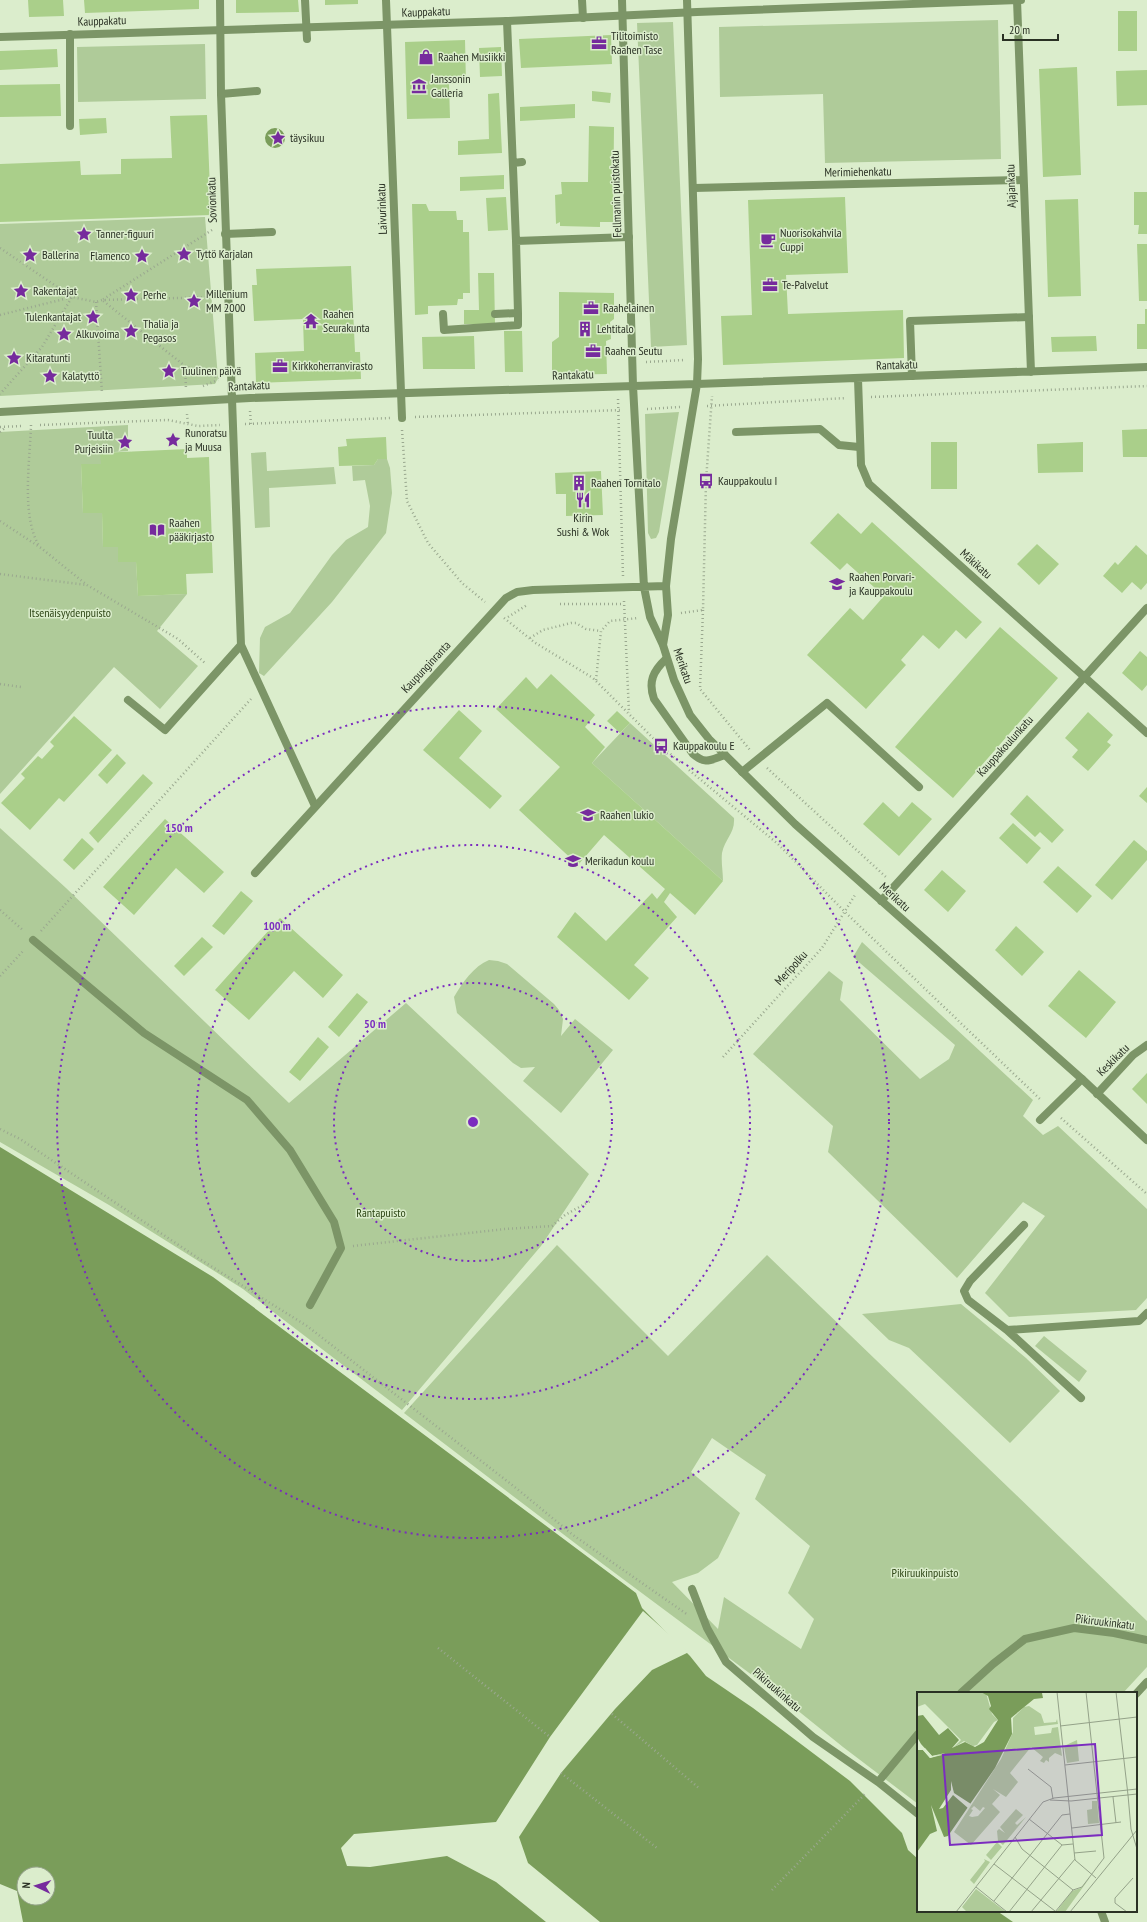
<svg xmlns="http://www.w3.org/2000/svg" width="1147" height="1922" font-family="'PT Sans Narrow',sans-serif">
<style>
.green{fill:#afcb99;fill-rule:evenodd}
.water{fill:#7a9d5a;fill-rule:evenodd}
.pier{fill:#dbedcc}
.building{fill:#aacf8a}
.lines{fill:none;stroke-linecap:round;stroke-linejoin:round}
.path{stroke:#9aa88f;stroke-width:2.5;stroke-dasharray:1 3;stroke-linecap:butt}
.service{stroke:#7c9567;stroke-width:8}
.pedestrian{stroke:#7c9567;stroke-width:8}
.minor{stroke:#7c9567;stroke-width:8}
.tertiary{stroke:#7c9567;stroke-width:8}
.ring{fill:none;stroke:#7b2cbf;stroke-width:2;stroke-dasharray:2 4}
.labels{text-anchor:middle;stroke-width:3;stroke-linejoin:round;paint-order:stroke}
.street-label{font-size:12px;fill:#2a3124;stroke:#dbedcc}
.poi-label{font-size:12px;fill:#2a3124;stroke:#dbedcc;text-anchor:start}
.park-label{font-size:12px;fill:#2d4515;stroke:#dbedcc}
.inset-road{fill:none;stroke:#94a289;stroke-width:1}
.view{fill:#7b2cbf;fill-opacity:0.15;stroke:#7b2cbf;stroke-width:2}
.inset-edge{fill:none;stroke:#2a3124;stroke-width:2}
.centre{fill:#7b2cbf;stroke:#dbedcc;stroke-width:2}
.ring-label{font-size:12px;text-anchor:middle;font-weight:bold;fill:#7b2cbf;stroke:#dbedcc;stroke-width:3;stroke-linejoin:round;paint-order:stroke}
</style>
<rect width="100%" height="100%" fill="#dbedcc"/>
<path class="green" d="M998 20 1001 159 825 163 823 94 720 97 719 27Z
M673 22 687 345 651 347 637 23Z
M205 44 206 99 78 102 77 47Z
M205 217 218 378 215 384 0 396V224Z
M679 412 659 532 656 538 651 539 648 533 645 414Z
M128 425V451L101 453V464H81L83 513H102L103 547H118L119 562H136L138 596 187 594 157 631 198 666 160 709 114 667 0 794V432Z
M266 452 267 471 334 467 336 484 269 488 270 527 255 528 251 453Z
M378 459H387L390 468 392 493 386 533 332 602 264 676 259 673 260 638 265 627 290 613 332 555 346 540 368 527 370 506 365 480 353 481 352 466 374 465Z
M630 723 734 818C735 834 725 838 722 853 721 862 723 872 723 881L592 763Z
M0 828 66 888 289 1103 406 1003 589 1174 541 1246 402 1410 243 1289 109 1205 0 1142Z
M862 942 1033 1100 1023 1116 1043 1135 1058 1126 1147 1209V1298L1136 1310 1009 1317 985 1293 1045 1216 1023 1202 957 1278 828 1152 833 1126 753 1054 829 971 843 982 840 1000 920 1079 949 1059 955 1045 853 957Z
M489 960 498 961 507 964 554 1004 559 1010 563 1019 561 1036 575 1019 613 1050 561 1113 523 1081 535 1067 521 1068 513 1063 457 1013 454 997C462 983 474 966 489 960Z
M557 1245 668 1356 767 1255 1147 1621V1667L1123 1693H918V1804L843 1747 776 1693 584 1550 404 1413ZM712 1438 766 1475 755 1499 810 1546 788 1593 814 1619 801 1649 724 1597 718 1629 672 1582 698 1573 718 1558 740 1513 691 1472Z
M961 1304 1026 1358 1060 1391 1010 1443 909 1348 889 1340 862 1314Z
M1044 1336 1087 1371 1079 1382 1035 1346Z"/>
<path class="water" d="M265 138a10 10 0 1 1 20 0a10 10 0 1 1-20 0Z
M0 1147 213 1277 636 1593 642 1608 690 1656 706 1676 753 1708 850 1781 902 1833 908 1850 918 1859V1911H997L1013 1922H23L17 1891 0 1884ZM24 1874H48V1898H24Z"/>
<path class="pier" d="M643 1611 689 1652 652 1670 615 1709 561 1773 519 1837 528 1863 600 1922H546L496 1882 447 1856 370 1867 347 1866 341 1848 354 1834 496 1822 550 1737Z"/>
<path class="building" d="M28 0H63L64 16 29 17Z
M84 0H199V9L85 13Z
M236 0H298L299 12 236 13Z
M325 0H358V4L325 5Z
M1118 11H1137V51H1118Z
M611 35 612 64 521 68 519 39Z
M465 40 466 84H449L450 118 407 119 405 42Z
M501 47 502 76 480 77 479 48Z
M57 49 58 67 0 70V51Z
M1077 67 1081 175 1043 177 1039 69Z
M1147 70V105L1117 106 1116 71Z
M60 84 61 116 0 117V85Z
M592 91 611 93 610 103 592 101Z
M499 93 502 153 458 155V141L489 139 488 94Z
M575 104V118L520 121V107Z
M207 115 211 215 0 222V164L80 161 81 175 121 174V159L172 158 170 116Z
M106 118 107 133 80 135 79 119Z
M589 126 614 127 613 222H600V227L560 226V222L556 224 555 195 562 194 561 182H588Z
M504 175V189L460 191V177Z
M1134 192H1147V234H1138L1139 225H1134Z
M506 197 508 230 488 231 486 198Z
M845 197 848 273 786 275 788 314 903 310 904 358 723 365 721 316 752 315 748 200Z
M1078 199 1081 296 1048 297 1045 200Z
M412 204H426L429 211H456L457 220H463V232H469L470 293H463V299H458L457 305 428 306V314L415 315Z
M1137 244H1147V301H1139Z
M351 266 355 352H360L361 379 256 383 255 353 304 351 303 319 254 321 252 285H257L256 269Z
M478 273H494L495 324H464V310H479Z
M559 292 614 293V319L610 322 611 339 606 341 607 374 552 375V342L559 337Z
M1145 309H1147V349H1137V324H1145Z
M504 331H522L523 372H505Z
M474 336 475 369H423L422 337Z
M1096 336 1097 351 1052 352 1051 337Z
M1147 429V457H1123L1122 430Z
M386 437 387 459H378L374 465 339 466 338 447 347 446 346 439Z
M931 442H957V489H931Z
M1083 442V472L1038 473 1037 444Z
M187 449V458L209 457 213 573 186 574 187 594 138 596 136 562H118V547H103L102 513H83L81 464H101L100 453Z
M601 471 603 515 566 516V494H556L555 473Z
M838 513 861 534 872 522 982 622 966 639 956 630 939 649 923 635 901 660 906 665 866 709 807 655 850 608 863 620 884 596 847 563 840 570 810 543Z
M1037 544 1059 564 1039 585 1017 564Z
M1136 545 1147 555V583L1141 590 1132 582 1122 593 1103 576 1115 562 1118 565Z
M1000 627 1058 678 953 798 895 747Z
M1140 651 1147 657V685L1142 691 1122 673Z
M551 674 595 715 585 727 605 747 592 763 723 881 695 915 670 893 664 902 677 917 634 965 649 978 629 1000 557 937 575 912 606 941 652 893 657 899 665 889 604 835 578 865 519 810 560 767 496 709 526 677 537 689Z
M459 710 482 731 459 758 502 796 490 809 423 750Z
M617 711 630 723 620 733 607 721Z
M1088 712 1113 735 1107 742 1111 745 1088 771 1072 757 1078 750 1065 738Z
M74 716 112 750 64 802 59 798 30 830 1 803 25 778 21 774 38 756 42 759 54 746 50 742Z
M117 754 126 763 107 784 98 775Z
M143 774 153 783 98 843 89 833Z
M1147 787V803L1139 796Z
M1027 795 1064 830 1052 843 1040 832 1035 837 1010 814Z
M883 802 899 817 912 802 932 819 899 856 863 824Z
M165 819 224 872 204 893 176 868 134 915 103 887Z
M1013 823 1041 848 1027 864 999 838Z
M82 838 94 849 74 870 63 860Z
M1134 840 1147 851V860L1112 900 1095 885Z
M1058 866 1092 896 1077 913 1043 882Z
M942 870 966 891 948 912 924 890Z
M241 891 253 901 224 935 212 926Z
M280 918 343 975 323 998 294 971 249 1020 215 990Z
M1016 926 1044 952 1022 976 995 950Z
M202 937 213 947 184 976 174 966Z
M1079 970 1116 1002 1086 1038 1048 1006Z
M357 993 368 1002 339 1037 328 1027Z
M318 1037 329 1047 300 1081 289 1072Z
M1147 1073V1104L1132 1089Z"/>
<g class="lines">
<path class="path" d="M212 230 102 300 185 366 219 378
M0 248 72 297 42 347 0 394
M96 302 102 393
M0 315 72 297 96 302 102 300 217 297
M646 362 685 360
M185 366 186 389
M203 386 218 380
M871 397 1147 386
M618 399 623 576
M707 406 846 398
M647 409 680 407
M250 411 251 424
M187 414 188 424
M415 417 622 410
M245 424 390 418
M31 425C30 461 21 515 39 546
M40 425 168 420 198 426 220 425
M0 427 21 426
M402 430 407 501 428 543 462 583 485 602
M0 432 6 427
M0 521 41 548 87 585 178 639 206 664
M0 574 87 585
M624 601 629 713
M560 604H624
M703 610 700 689 750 750
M681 613 703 610 706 481 712 396
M508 617 527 605
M504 618 534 642 593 678 661 746 682 764
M530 638 543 630 571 623H576L586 629 601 631
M596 680 601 631 610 621 638 618
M0 684 21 687
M767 768 886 877
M689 770 778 844 844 911 1041 1100
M0 910 24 931
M41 931 251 699
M0 976 24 950
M723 1057 822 948 855 895
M1061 1118 1147 1194
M0 1129 20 1139 198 1258 307 1326 516 1488 573 1535 688 1615
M353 1246 505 1229 552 1226 565 1215 592 1200
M438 1648 550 1737
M612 1714 700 1789
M561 1773 657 1848
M772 1890 865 1794"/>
<path class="service" d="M305 0 307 39
M582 0 583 18
M507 21 516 241
M70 34V126
M221 94 257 91
M513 163 522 162
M694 188 1023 180
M225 234 272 232
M443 314 444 330 518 325V313
M495 314 518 313 516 241 629 237
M912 376 910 321 1029 317
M232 399 241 645 315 806
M736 432 820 429 839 445 859 447
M666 659C653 671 648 682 654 699L693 754C706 765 710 760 725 755
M128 700 165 730 241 645
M742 772 827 703 919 787
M33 940 144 1033 247 1100 290 1150 334 1222 341 1248 310 1305
M1040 1120 1082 1079
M1024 1225 970 1281 964 1291 968 1300 1007 1330 1139 1321 1147 1313
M1007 1330 1081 1398
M692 1589 707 1628 726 1662 813 1737 878 1782 918 1734
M961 1693 993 1664 1025 1639 1074 1628 1114 1633 1147 1640
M1136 1694 1147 1682
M878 1782 918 1814
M1101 1911 1105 1922"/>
<path class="pedestrian" d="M386 0 402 418"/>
<path class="minor" d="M220 0 221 94 232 399
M1017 0 1031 372
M0 37 507 21 697 12 1021 0
M858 379 861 465 869 484 1147 733
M633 386 644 587 650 617 663 645 674 680 690 715 709 739 795 824 1082 1079 1147 1140
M0 412 250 398 697 384 1147 367
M663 645 668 615 666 586 671 539 697 384
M255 873 506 598 517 592 533 590 666 586
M881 901 1147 608
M1097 1094 1133 1055 1147 1045"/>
<path class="tertiary" d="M622 0 633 386
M687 0 698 359 697 384"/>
</g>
<g class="ring">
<circle cx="473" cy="1122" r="139"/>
<circle cx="473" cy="1122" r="277"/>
<circle cx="473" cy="1122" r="416"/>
</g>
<defs>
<g id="office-bare" transform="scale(1.2)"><path d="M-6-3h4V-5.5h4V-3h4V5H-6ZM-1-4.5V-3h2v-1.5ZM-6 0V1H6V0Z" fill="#762b9d" stroke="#dbedcc" stroke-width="2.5" paint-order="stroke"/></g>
<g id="shop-bare" transform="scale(1.2)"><path d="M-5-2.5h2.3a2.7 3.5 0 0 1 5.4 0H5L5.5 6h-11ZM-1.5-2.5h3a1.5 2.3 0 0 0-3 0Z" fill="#762b9d" stroke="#dbedcc" stroke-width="2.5" paint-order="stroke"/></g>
<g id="museum-bare" transform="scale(1.2)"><path d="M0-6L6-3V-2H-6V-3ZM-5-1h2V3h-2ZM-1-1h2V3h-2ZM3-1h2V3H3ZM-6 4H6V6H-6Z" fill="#762b9d" stroke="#dbedcc" stroke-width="2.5" paint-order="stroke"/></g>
<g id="sight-bare" transform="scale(1.2)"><path d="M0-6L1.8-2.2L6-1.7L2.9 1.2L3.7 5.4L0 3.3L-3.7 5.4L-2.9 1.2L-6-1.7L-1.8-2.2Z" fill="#762b9d" stroke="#dbedcc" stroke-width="2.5" paint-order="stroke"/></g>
<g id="cafe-bare" transform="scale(1.2)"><path d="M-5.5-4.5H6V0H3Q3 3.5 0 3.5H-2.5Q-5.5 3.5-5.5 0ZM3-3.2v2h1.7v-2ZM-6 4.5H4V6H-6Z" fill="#762b9d" stroke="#dbedcc" stroke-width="2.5" paint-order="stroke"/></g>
<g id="temple-bare" transform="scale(1.2)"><path d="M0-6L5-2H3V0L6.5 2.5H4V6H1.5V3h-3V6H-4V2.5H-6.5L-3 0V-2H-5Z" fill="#762b9d" stroke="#dbedcc" stroke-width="2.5" paint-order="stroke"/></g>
<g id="building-bare" transform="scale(1.2)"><path d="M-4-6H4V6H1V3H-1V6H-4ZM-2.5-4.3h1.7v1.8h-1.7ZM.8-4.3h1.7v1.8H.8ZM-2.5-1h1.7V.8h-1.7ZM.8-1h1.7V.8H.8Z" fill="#762b9d" stroke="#dbedcc" stroke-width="2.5" paint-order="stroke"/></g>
<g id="bus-bare" transform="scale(1.2)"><path d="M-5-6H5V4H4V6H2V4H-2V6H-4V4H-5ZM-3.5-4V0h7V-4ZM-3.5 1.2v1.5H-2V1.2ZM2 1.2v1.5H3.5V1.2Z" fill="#762b9d" stroke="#dbedcc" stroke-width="2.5" paint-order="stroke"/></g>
<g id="restaurant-bare" transform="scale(1.2)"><path d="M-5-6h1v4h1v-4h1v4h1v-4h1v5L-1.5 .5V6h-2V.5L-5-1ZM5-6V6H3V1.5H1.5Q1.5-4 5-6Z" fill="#762b9d" stroke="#dbedcc" stroke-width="2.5" paint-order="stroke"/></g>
<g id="library-bare" transform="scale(1.2)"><path d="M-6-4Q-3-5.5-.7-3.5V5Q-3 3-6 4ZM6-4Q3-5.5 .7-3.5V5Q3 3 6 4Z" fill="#762b9d" stroke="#dbedcc" stroke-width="2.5" paint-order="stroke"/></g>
<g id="school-bare" transform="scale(1.2)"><path d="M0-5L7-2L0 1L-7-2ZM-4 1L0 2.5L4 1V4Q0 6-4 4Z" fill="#762b9d" stroke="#dbedcc" stroke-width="2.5" paint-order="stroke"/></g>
</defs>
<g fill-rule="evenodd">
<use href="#office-bare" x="599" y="43"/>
<use href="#shop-bare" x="426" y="57"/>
<use href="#museum-bare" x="419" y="86"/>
<use href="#sight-bare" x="278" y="138"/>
<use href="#sight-bare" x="84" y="234"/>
<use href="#cafe-bare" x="768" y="240"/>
<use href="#sight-bare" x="184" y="254"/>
<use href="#sight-bare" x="30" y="255"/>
<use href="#sight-bare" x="142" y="256"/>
<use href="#office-bare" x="770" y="285"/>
<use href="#sight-bare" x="21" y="291"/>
<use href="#sight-bare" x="131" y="295"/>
<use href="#sight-bare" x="194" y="301"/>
<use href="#office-bare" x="591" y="308"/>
<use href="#sight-bare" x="93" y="317"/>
<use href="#temple-bare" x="311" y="321"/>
<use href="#building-bare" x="585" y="329"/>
<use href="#sight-bare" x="131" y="331"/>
<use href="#sight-bare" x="64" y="334"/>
<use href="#office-bare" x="593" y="351"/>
<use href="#sight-bare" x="14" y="358"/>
<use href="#office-bare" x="280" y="366"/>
<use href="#sight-bare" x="169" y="371"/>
<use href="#sight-bare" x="50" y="376"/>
<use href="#sight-bare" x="173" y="440"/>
<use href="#sight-bare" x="125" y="442"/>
<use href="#bus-bare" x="706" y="481"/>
<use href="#building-bare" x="579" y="483"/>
<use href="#restaurant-bare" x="583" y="500"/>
<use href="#library-bare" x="157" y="530"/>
<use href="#school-bare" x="837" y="584"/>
<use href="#bus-bare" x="661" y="746"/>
<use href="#school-bare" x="588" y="815"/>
<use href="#school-bare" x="573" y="861"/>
</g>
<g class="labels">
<g class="street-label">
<text transform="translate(426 12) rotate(-2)" y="4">Kauppakatu</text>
<text transform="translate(102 21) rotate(-2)" y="4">Kauppakatu</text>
<text transform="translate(858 172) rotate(-1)" y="4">Merimiehenkatu</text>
<text transform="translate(1011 186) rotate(-92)" y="4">Ajajankatu</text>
<text transform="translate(616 194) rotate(-92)" y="4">Fellmanin puistokatu</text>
<text transform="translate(212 200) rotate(-92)" y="4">Sovionkatu</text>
<text transform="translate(382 209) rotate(-92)" y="4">Laivurinkatu</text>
<text transform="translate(897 365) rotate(-2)" y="4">Rantakatu</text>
<text transform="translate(573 375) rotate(-2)" y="4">Rantakatu</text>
<text transform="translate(249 386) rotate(-3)" y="4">Rantakatu</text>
<text transform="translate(976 564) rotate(42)" y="4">Mäkikatu</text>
<text transform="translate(683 666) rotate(71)" y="4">Merikatu</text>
<text transform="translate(426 667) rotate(-47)" y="4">Kaupunginranta</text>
<text transform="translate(1005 746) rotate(-48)" y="4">Kauppakoulunkatu</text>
<text transform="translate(895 897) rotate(42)" y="4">Merikatu</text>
<text transform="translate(791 968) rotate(-48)" y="4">Meripolku</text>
<text transform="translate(1113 1060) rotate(-45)" y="4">Keskikatu</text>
<text transform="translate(1105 1622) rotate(7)" y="4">Pikiruukinkatu</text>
<text transform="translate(777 1690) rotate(41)" y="4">Pikiruukinkatu</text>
</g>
<g class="poi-label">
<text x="611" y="40">Tilitoimisto<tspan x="611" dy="14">Raahen Tase</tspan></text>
<text x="438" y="61">Raahen Musiikki</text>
<text x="431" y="83">Janssonin<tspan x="431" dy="14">Galleria</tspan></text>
<text x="290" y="142">täysikuu</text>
<text x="780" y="237">Nuorisokahvila<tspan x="780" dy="14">Cuppi</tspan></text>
<text x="96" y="238">Tanner-figuuri</text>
<text x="196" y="258">Tyttö Karjalan</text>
<text x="42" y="259">Ballerina</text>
<text x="130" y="260" text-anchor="end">Flamenco</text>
<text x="782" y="289">Te-Palvelut</text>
<text x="33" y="295">Rakentajat</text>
<text x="206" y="298">Millenium<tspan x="206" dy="14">MM 2000</tspan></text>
<text x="143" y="299">Perhe</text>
<text x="603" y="312">Raahelainen</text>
<text x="323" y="318">Raahen<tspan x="323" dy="14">Seurakunta</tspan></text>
<text x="81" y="321" text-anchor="end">Tulenkantajat</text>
<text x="143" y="328">Thalia ja<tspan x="143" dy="14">Pegasos</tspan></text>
<text x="597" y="333">Lehtitalo</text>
<text x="76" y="338">Alkuvoima</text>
<text x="605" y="355">Raahen Seutu</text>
<text x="26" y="362">Kitaratunti</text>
<text x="292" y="370">Kirkkoherranvirasto</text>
<text x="181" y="375">Tuulinen päivä</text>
<text x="62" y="380">Kalatyttö</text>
<text x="185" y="437">Runoratsu<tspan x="185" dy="14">ja Muusa</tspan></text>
<text x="113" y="439" text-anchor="end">Tuulta<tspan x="113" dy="14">Purjeisiin</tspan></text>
<text x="718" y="485">Kauppakoulu I</text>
<text x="591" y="487">Raahen Tornitalo</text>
<text x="583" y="522" text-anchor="middle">Kirin<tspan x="583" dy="14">Sushi &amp; Wok</tspan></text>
<text x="169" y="527">Raahen<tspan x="169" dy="14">pääkirjasto</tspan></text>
<text x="849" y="581">Raahen Porvari-<tspan x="849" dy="14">ja Kauppakoulu</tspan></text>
<text x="673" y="750">Kauppakoulu E</text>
<text x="600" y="819">Raahen lukio</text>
<text x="585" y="865">Merikadun koulu</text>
</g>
<g class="park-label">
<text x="70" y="617">Itsenäisyydenpuisto</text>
<text x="381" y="1217">Rantapuisto</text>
<text x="925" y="1577">Pikiruukinpuisto</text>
</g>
</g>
<g transform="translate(917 1692)">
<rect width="220" height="220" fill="#dbedcc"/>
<path d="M0 0 69 1 75 22 81 28 77 30 60 53 56 54 47 49 36 56 44 48 8 12 0 15ZM112 14 124 22 127 31 139 30 140 27 141 32 117 35 118 43 134 41 135 36 141 35 145 64 138 61 132 66V70L129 68 127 71 123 69 126 65 114 55 93 81 101 90 89 105 76 97 83 103 75 112 83 120 54 153 37 140 84 67 96 40V26L107 15ZM57 114 63 119 66 115 68 116 61 124 55 125 52 124 56 118 54 117ZM160 48 162 69 150 71 147 54ZM175 109H180L182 131 171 132 170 118 175 117ZM99 117 106 123 98 131 100 133 109 125 86 153 81 149 80 139 82 137 88 141 83 135ZM80 150 85 155 74 168 69 163ZM67 167 73 170 57 192 53 188 68 169ZM174 184 148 220H139L155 199 164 196ZM59 197 89 220H50L45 215Z" fill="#afcb99" fill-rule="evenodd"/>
<path d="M64 0H121L125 1 126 6 117 7 94 26 95 42 78 76 31 144 27 145 14 113 20 139 13 142 0 160V58H6L13 66 28 61 15 64 4 52 0 45V24L6 23 22 43 31 36 42 48 35 56 48 50 58 55 67 50 81 28 72 17 74 14 71 4Z" fill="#7a9d5a"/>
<path d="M8 56 15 64 29 62 13 66 6 58ZM34 89 37 101 54 112 51 116 36 103 26 116 22 117 34 98Z" fill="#dbedcc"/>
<path class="inset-road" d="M140 0 158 168 179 186M199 0 211 103M143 34 220 25M148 73 220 65M111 77 134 95 136 107M211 103 214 137 220 157M196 105 199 131M133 108 154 109 220 102M112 127 145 153 156 152M155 136 204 130M98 145 105 157 156 198M157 161 179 159M77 172 138 219M59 195 90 220M77 209 145 123 153 122M39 220 126 110 137 106 220 97M92 220 145 153M114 220 158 167M138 220 156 198 165 195 187 166 169 0M153 220 220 138M210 220 198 211V206L216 186"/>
<path class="view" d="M178 52 185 143 33 153 26 63Z"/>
<rect width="220" height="220" class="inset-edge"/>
</g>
<circle cx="473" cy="1122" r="6" class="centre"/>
<g class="ring-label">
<text x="179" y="832">150 m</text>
<text x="277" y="930">100 m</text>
<text x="375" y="1028">50 m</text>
</g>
<g transform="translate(36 1886) rotate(274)"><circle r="19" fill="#dbedcc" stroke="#94a289"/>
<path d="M0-3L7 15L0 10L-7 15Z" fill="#762b9d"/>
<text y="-6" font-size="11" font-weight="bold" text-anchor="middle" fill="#2a3124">N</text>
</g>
<path d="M1003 34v6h55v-6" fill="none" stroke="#2a3124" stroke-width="2"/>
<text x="1009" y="34" font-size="12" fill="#2a3124" stroke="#dbedcc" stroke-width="3" paint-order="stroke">20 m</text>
</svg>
